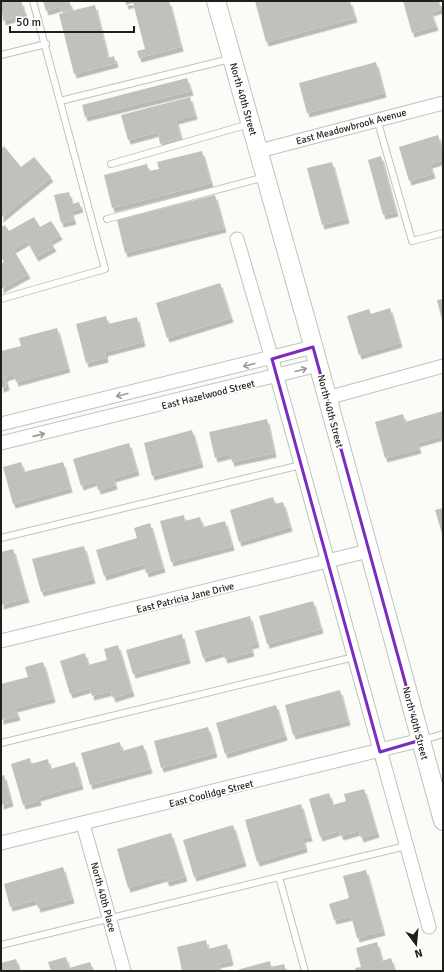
<svg xmlns="http://www.w3.org/2000/svg" width="444" height="972" font-family="Signika,sans-serif">
<style>
.building{fill:#c0c1bc;filter:url(#shadow)}
.lines{fill:none;stroke-linecap:round;stroke-linejoin:round}
.lane-casing{stroke:#c1c1bc;stroke-width:8}
.street-casing{stroke:#c1c1bc;stroke-width:15}
.secondary-casing{stroke:#c1c1bc;stroke-width:20}
.lane{stroke:#fff;stroke-width:6}
.street{stroke:#fff;stroke-width:13}
.secondary{stroke:#fff;stroke-width:18}
.oneway{stroke:#9a9a99}
.marked{fill:none;stroke:#7b2cbf;stroke-width:3;stroke-linejoin:round}
.labels{text-anchor:middle;stroke-width:3.5;stroke-linejoin:round;paint-order:stroke}
.street-label{font-size:10px;fill:#1f1f1d;stroke:#fff}
</style>
<defs>
<filter id="shadow"><feDropShadow dx="2.5" dy="4.5" stdDeviation="0" flood-color="#0004"/></filter>
</defs>
<rect width="100%" height="100%" fill="#fbfcf7"/>
<path class="building" d="M1 1H21L25 14 3 21Z
M43 1H69L72 9 62 12 60 7 46 11Z
M125 1H169L181 47 139 58 137 51 145 49 133 3 126 5Z
M255 1H350L355 18 266 42Z
M403 1H439L441 9 431 12 436 26 412 33Z
M95 5 108 58 114 56 116 63 74 74 59 14Z
M376 62 384 93 307 113 299 83Z
M187 78 191 91 85 117 82 105Z
M190 97 195 115 176 120 181 138 160 144 158 132 128 140 121 115Z
M438 135 443 152V160L430 164 433 174 409 181 399 147Z
M4 146 21 167 34 157 51 177 1 218V149Z
M202 151 211 183 112 208 104 175 147 164 149 171 159 169 157 162Z
M381 156 396 212 383 215 368 160Z
M332 162 347 219 322 225 307 168Z
M69 192 72 204 79 202 81 208 71 211 74 220 61 223 54 195Z
M215 195 224 228 125 253 117 220Z
M34 217 40 227 51 221 60 235 50 241 54 247 36 257 27 241 13 249 28 274 1 289V264L4 262 1 256V227L5 225 9 231Z
M220 283 231 318 167 338 156 303Z
M443 299V320H442L437 300Z
M390 308 400 343 359 355 347 316 369 309 371 314Z
M106 316 108 324 137 317 143 342 105 352 106 358 86 363 76 324Z
M57 328 68 368 16 382 14 374 5 377 7 386 1 388V351L21 346 19 338Z
M443 411V442L441 436 417 443 419 449 385 458 375 422 403 414 405 422Z
M267 419 274 453 232 462 230 454 215 458 209 432Z
M192 430 201 463 152 476 144 443Z
M129 443 137 471 113 478 115 485 98 490 96 481 81 486 73 459Z
M21 462 24 472 63 462 70 488 13 504 3 467Z
M273 497 275 504 283 502 290 527 239 542 230 510Z
M443 508V537L435 510Z
M184 515 185 521 200 517 203 527 225 521 232 546 171 562 160 521Z
M150 523 163 568 146 573 144 564 104 576 96 550 137 538 134 528Z
M84 546 93 579 41 592 32 559Z
M13 549 27 598 1 605V552Z
M313 601 321 629 267 644 259 616Z
M250 616 257 643 250 645 252 652 225 659 223 652 203 658 195 631Z
M182 634 188 659 133 674 126 650Z
M118 645 132 692 113 698 111 691 92 696 90 688 70 694 60 661 85 653 88 665 107 660 104 649Z
M43 662 53 698 15 708 18 716 1 720V684L28 677 25 667Z
M340 690 348 721 293 735 285 705Z
M276 705 285 736 225 754 216 723Z
M208 727 215 753 161 768 154 741Z
M120 742 122 751 143 745 150 769 90 785 81 753Z
M30 758 31 764 48 759 50 769 75 762 81 785 38 797 39 801 23 805 11 764Z
M4 775 11 802 1 805V776Z
M364 789 377 833 361 838 359 831 341 836 339 831 320 837 309 799 329 793 333 805 346 801 344 794Z
M301 804 310 837 303 838 305 848 257 862 245 820Z
M233 825 244 862 194 877 183 840Z
M171 833 185 877 167 882 165 877 128 888 117 849Z
M63 867 72 899 38 908 36 900 10 907 4 884Z
M366 870 383 931 357 938 351 916 334 920 329 904 349 898 343 876Z
M206 940 208 949 227 944 231 961 218 964 220 971H182L177 947Z
M377 942 382 961 391 958 395 971H356L355 968 361 967 356 948Z
M66 957 69 968 90 962 93 971H51L48 962Z
M16 959 20 971H1V963Z
M270 961 271 967 284 964 286 971H237V970Z"/>
<g class="lines">
<g class="lane-casing">
<path id="lane" d="M1 55 46 44
M60 101 230 59
M377 119 412 241 443 233
M111 164 249 124
M107 219 265 177
M1 299 105 269 33 1
M1 538 301 465
M423 740 443 734
M1 743 354 657
M279 877 305 971
M1 945 406 846"/>
</g>
<g class="street-casing">
<path id="street" d="M259 151 443 103
M237 239 272 359 429 927
M327 398 443 366
M1 424 313 347
M1 443 318 365
M1 641 368 551
M83 824 124 971
M1 843 421 740"/>
</g>
<g class="secondary-casing">
<path id="secondary" d="M216 1 308 327 443 821"/>
</g>
<use href="#lane" class="lane"/>
<use href="#street" class="street"/>
<use href="#secondary" class="secondary"/>
</g>
<defs><path id="oneway-shaft" d="M-6 0H5M1.5-3L5.5 0L1.5 3" fill="none" stroke-width="1.6" stroke-linecap="round" stroke-linejoin="round"/></defs>
<g class="oneway">
<use href="#oneway-shaft" transform="translate(249 365) rotate(166)"/>
<use href="#oneway-shaft" transform="translate(301 370) rotate(-15)"/>
<use href="#oneway-shaft" transform="translate(122 395) rotate(166)"/>
<use href="#oneway-shaft" transform="translate(39 435) rotate(-13)"/>
</g>
<path class="marked" d="M313 347 421 740 380 752 272 359Z"/>
<g class="labels">
<g class="street-label">
<text transform="translate(244 99) rotate(74)" y="4">North 40th Street</text>
<text transform="translate(351 126) rotate(-15)" y="4">East Meadowbrook Avenue</text>
<text transform="translate(208 394) rotate(-14)" y="4">East Hazelwood Street</text>
<text transform="translate(331 411) rotate(75)" y="4">North 40th Street</text>
<text transform="translate(185 597) rotate(-14)" y="4">East Patricia Jane Drive</text>
<text transform="translate(416 723) rotate(75)" y="4">North 40th Street</text>
<text transform="translate(211 793) rotate(-14)" y="4">East Coolidge Street</text>
<text transform="translate(104 897) rotate(75)" y="4">North 40th Place</text>
</g>
</g>
<rect width="444" height="972" fill="none" stroke="#1f1f1d" stroke-width="4"/>
<g transform="translate(416 944) rotate(164)" stroke="#ffffff" stroke-width="3" paint-order="stroke">
<path d="M0-3L7 15L0 10L-7 15Z" fill="#1f1f1d"/>
<text y="-6" font-size="11" font-weight="bold" text-anchor="middle" fill="#1f1f1d">N</text>
</g>
<path d="M10 26v6h124v-6" fill="none" stroke="#1f1f1d" stroke-width="2"/>
<text x="16" y="26" font-size="12" fill="#1f1f1d" stroke="#ffffff" stroke-width="3" paint-order="stroke">50 m</text>
</svg>
